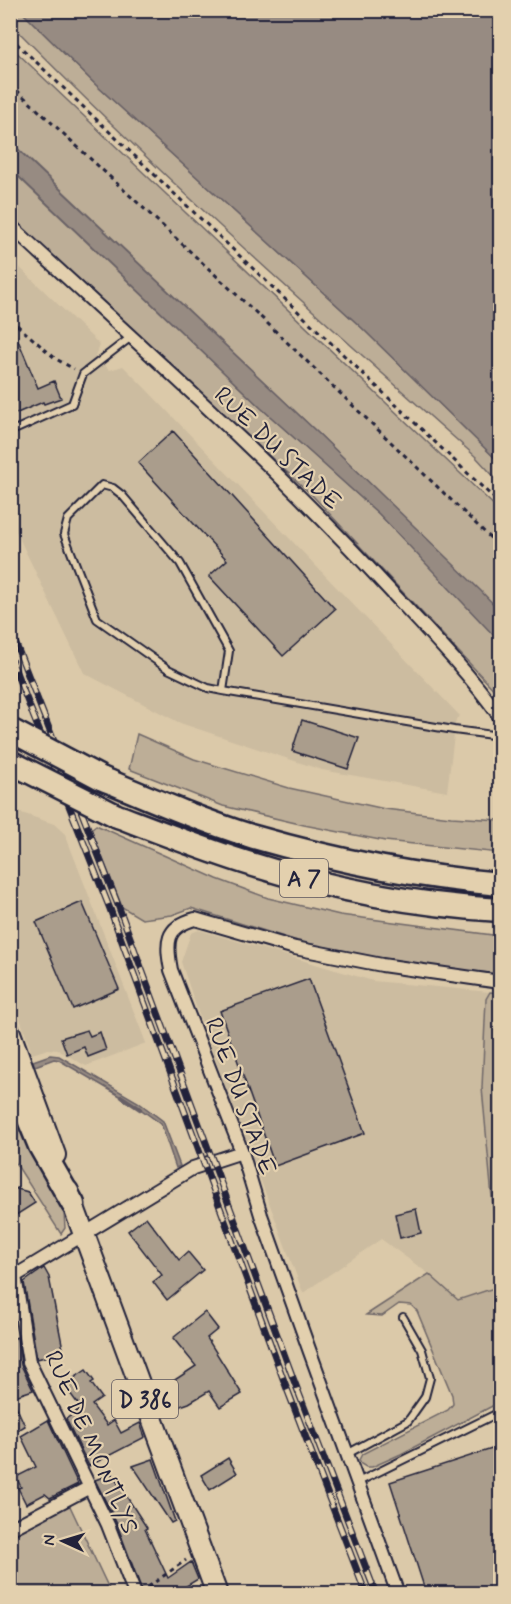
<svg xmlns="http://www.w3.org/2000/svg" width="511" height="1604" font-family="Mynerve,sans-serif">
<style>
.built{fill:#ccbca0}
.green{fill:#bdae97;stroke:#706869;stroke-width:1.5}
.water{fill:#978b82;stroke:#686166;stroke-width:1.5}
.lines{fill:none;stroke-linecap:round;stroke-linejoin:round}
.stream{stroke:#686166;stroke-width:4.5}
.building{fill:#aa9d8c;stroke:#22223b;stroke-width:1.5}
.service-casing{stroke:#22223b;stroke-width:10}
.minor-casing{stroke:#22223b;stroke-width:16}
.primary-casing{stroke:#22223b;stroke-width:24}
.motorway-casing{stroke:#22223b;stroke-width:27}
.path{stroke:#22223b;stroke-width:3;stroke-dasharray:4.5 4.5;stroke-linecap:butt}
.service{stroke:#e3d0ae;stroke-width:6}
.minor{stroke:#e3d0ae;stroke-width:12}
.primary{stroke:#e3d0ae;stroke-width:20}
.motorway{stroke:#e3d0ae;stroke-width:22}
.rail-casing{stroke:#22223b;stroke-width:7}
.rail{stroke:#e3d0ae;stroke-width:4.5;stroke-dasharray:14;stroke-linecap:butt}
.motorway-bridge-casing{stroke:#22223b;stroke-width:27;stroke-linecap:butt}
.motorway-bridge{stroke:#e3d0ae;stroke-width:22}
.labels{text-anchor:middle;stroke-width:4.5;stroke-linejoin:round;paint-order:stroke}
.shield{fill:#e3d0ae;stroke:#5c565e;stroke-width:1.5}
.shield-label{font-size:22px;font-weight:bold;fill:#22223b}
.street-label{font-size:24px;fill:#22223b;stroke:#e3d0ae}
</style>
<rect width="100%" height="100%" fill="#dbc9a9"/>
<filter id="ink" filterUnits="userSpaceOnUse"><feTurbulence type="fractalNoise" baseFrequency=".0167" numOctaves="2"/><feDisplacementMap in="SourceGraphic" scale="12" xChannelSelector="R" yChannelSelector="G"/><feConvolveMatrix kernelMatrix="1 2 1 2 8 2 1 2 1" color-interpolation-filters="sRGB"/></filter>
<g filter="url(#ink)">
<path class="built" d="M11 259 99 344 95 357 110 370 123 366 146 389 460 716 456 719 447 792 322 770 180 723 84 673 11 521Z
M10 809 54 824 65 834 146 1043 86 1066 58 1050 48 1049 32 1054 11 991Z
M199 930 373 981 490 992 486 999 482 1088 500 1286 458 1300 429 1274 381 1239 303 1293 201 1021 181 962 191 933Z"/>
<path class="green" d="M10 11H21L96 85 362 328 500 463V483L476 457C318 316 159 175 11 24Z
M10 46 500 511V611L318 433 11 142Z
M10 169 261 408 379 514 487 625 500 642V696L312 495 24 230 11 236Z
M137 734 194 759 289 788 385 809 451 817 500 820V853L385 841 304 825 223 806 129 769Z
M96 825 217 879 268 898 340 915 500 936V974L442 968 351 953 294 940 191 908 172 915 142 919 122 907 91 829Z
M490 992 500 993V1285L482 1088 486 999Z
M10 1094 64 1213 65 1228 61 1234 11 1156Z
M429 1274 458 1300 500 1286V1402L401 1454 372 1467H366L361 1464 359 1460 362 1454 448 1410 453 1404 452 1395 417 1311 411 1305 399 1304 382 1316 366 1315Z
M69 1504 111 1593H11L10 1537Z"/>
<path class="water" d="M21 11H500V463L362 328 96 85Z
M10 142 318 433 481 591 500 611V642L379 514 261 408 11 169Z
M50 1055 59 1056 138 1102 163 1121 180 1166 176 1168 161 1124 132 1103 59 1060 54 1059 35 1066 33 1061Z"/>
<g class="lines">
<path class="stream" d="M122 1097 140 1109"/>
</g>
<path class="building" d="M10 321 38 388 54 381 61 398 44 404 43 402 10 416Z
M173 431 335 609 283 656 209 576 227 560 138 463Z
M302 720 359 738 348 769 292 751Z
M82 902 119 989 73 1009 36 922Z
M309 979 365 1133 275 1166 220 1011Z
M87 1030 90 1036 100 1032 106 1050 88 1057 84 1047 67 1054 61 1038Z
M10 1187 28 1192 35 1203 10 1219Z
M416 1209 421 1233 400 1238 395 1214Z
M146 1217 179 1260 188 1252 203 1270 167 1300 153 1282 162 1275 128 1231Z
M44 1268 49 1277 63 1349 52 1351 53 1355 37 1359 24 1282Z
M205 1312 218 1329 207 1338 242 1394 220 1407 209 1391 189 1403 163 1412 155 1393 196 1366 173 1338Z
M11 1335 12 1339 17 1337 21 1365 33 1390 12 1397 25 1426 10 1435Z
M86 1370 94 1381 91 1383 102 1398 92 1405 107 1425 114 1420 121 1433 140 1423 145 1437 89 1466 66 1419 81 1408 64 1385Z
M48 1420 78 1484 50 1498 45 1494 26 1504 18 1488 21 1487 16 1477 36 1467 21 1436Z
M501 1446V1593H426L390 1482Z
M228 1458 237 1473 210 1490 201 1475Z
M153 1459 175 1521 171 1523 133 1466Z
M112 1474 147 1528 145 1529 168 1578 191 1562 198 1579 175 1593H143L116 1522 95 1480Z"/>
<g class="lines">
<g class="service-casing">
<path id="service" d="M10 432 72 404 83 374 131 337
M102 485 113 488 122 495 180 563 229 651 223 691 208 688 168 669 97 619 64 534 68 519Z
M223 691 454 730 500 736
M347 1454 408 1421 425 1397 430 1378 422 1350 403 1317
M358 1482 500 1412"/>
</g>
<g class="minor-casing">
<path id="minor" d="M10 225C137 343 267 457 384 584 424 627 466 669 500 717
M10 1271 15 1276 29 1362 108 1525 135 1594
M15 1276 193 1168 242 1152
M10 1529 90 1487
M398 1594 310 1352 261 1215 242 1152 171 970C166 943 165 927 195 919L295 948 382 965 500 982"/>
</g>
<g class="primary-casing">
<path id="primary" d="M10 1033 55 1155
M68 1191 217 1594"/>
</g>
<g class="motorway-casing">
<path id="motorway" d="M101 778C151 799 202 821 254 837 334 860 417 877 500 884
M115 815C157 831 200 848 244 862 326 888 414 905 500 910
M10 1073 40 1146 73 1204"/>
</g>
<path class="path" d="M10 37 500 504
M10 84 266 322 500 547
M10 319 56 359 74 369
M148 1587 186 1560"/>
<use href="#service" class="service"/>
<use href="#minor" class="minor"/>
<use href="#primary" class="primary"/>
<use href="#motorway" class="motorway"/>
<g class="rail-casing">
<path id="rail" d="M10 629 118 905 293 1378 376 1594
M10 657 110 909 284 1381 366 1594"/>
</g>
<use href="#rail" class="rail"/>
<g class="motorway-bridge-casing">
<path id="motorway-bridge" d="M12 731 101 778
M10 762 115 815"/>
</g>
<use href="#motorway-bridge" class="motorway-bridge"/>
</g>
</g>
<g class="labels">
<g class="shield">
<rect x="280" y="859" width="48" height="38" rx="4.5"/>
<rect x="112" y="1380" width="66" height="38" rx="4.5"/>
</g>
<g class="shield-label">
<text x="304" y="886">A 7</text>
<text x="145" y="1407">D 386</text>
</g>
<g class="street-label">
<text transform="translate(278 448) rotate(44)" y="8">RUE DU STADE</text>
<text transform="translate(241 1096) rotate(70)" y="8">RUE DU STADE</text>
<text transform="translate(92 1442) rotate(66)" y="8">RUE DE MONTLYS</text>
</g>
</g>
<rect width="511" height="1604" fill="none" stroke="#e3d0ae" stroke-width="36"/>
<rect x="18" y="18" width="475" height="1568" fill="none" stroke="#22223b" stroke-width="2" filter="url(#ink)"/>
<g transform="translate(63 1541) rotate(274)" stroke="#e3d0ae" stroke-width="4.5" paint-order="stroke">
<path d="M0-4.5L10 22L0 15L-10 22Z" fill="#22223b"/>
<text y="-9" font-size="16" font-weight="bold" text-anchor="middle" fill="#22223b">N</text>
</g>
</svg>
